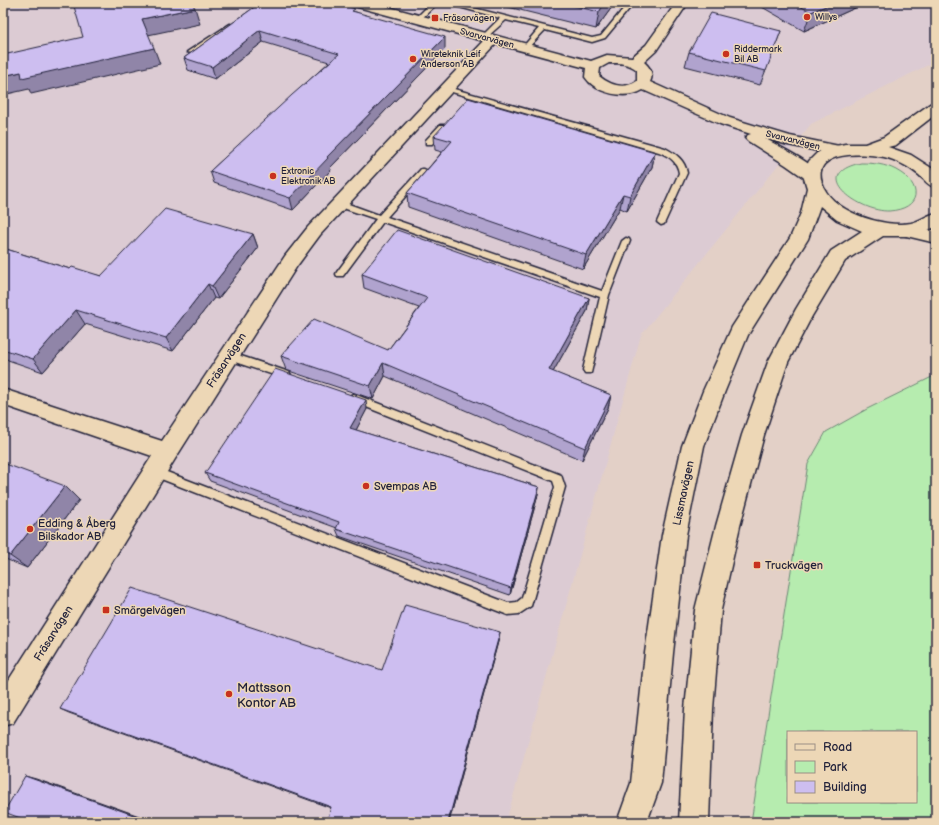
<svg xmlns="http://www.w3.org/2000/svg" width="939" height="825" font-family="'Balsamiq Sans',sans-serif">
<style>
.built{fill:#dccbd3}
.green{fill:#b6ecaf;stroke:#6c8775;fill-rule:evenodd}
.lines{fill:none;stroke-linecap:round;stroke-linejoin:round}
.lane-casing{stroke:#22223b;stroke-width:3}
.street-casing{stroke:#22223b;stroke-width:3}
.secondary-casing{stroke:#22223b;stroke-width:3}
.highway-casing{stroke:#22223b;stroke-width:3}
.lane{fill:#edd7b6;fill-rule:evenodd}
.street{fill:#edd7b6;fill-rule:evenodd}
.secondary{fill:#edd7b6;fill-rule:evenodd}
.highway{fill:#edd7b6;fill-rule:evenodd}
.wall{fill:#b0a3ce;stroke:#22223b}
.shaded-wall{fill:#9085a8;stroke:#22223b}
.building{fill:#cdbef0;stroke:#22223b}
.poi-dot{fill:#c8321e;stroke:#edd7b6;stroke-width:1.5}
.labels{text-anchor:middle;stroke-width:3;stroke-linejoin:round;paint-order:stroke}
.far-poi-label{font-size:9px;fill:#22223b;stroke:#edd7b6;text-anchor:start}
.far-street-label{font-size:9px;fill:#22223b;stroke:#edd7b6}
.street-label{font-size:11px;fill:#22223b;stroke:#edd7b6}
.poi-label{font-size:11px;fill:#22223b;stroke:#edd7b6;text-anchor:start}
.near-poi-label{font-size:13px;fill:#22223b;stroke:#edd7b6;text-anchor:start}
</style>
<rect width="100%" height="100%" fill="#e3d0c7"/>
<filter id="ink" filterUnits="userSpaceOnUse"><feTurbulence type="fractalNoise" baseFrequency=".025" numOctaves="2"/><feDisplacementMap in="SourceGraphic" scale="8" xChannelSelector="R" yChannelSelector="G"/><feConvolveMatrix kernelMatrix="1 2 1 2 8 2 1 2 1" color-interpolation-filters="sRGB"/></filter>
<g filter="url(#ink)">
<path class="built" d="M3 3H936V61L811 124 641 335 506 822H3Z"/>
<path class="green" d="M861 163C873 163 885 164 896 170 924 185 921 209 889 211 859 212 808 174 861 163Z
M936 375V822H751L808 464 826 432 867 409ZM788 732H916V802H788Z"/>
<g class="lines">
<g class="lane-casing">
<path id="lane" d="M431 3H438L420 20H416V18Z
M444 3H454L592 38 601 36 628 3H634L605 38 592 42 545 30 527 49 525 50 522 48 539 28 506 20 486 38H482V36L500 18Z
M230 24 235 25 192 53 187 52Z
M447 87 665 148C676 154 685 160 687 173L664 224 661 225 657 222 679 173C677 161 670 157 659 152L445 90 444 89Z
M440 125H446L447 127 432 144H426V140Z
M421 169H424L428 171 387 217 602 291 622 241 626 238 629 239 630 241 609 295 591 373H585L583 370 600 297 383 222 343 276H337L336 274 337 272 376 219 337 206V202H343L379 215Z
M229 352 289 372 291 375 289 378 286 379 226 359 224 356 226 353Z
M354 394 561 475 565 487 531 606 519 614 508 615 151 475 150 472 151 469 155 467 159 469 508 603 517 602 522 598 555 487 553 481 351 401 349 398 351 395Z"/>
</g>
<g class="street-casing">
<path id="street" d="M353 3H374L591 61 607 55 632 57 646 45 676 3H688L656 51 644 62C650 67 654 74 650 82L730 118 790 136 844 147 846 150 844 153 838 155 788 145 764 138C778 146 812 162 820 175L818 179 812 180 806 179 786 165 748 141 745 138 748 135 751 134 720 124 643 90C626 100 596 94 585 77L586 68 496 44 320 235 297 266 175 459 13 723 3 726V689L152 456 3 405V389L162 441 285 256 308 227 484 41 354 6ZM609 63C619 63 629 63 637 70V81C624 90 610 85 599 76L600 68Z"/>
</g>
<g class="secondary-casing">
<path id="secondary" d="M936 102V114L896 145 888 147 911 155 933 169 936 172V188C928 186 925 180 919 175 909 167 897 160 884 157 866 153 811 149 822 183 831 212 883 228 911 223 920 221 927 215 936 213V227L910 236H883L845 261 812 316 788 362 764 435 740 526 721 610 713 709 709 822H679L685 709 695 610 716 526 742 435 768 362 796 309 831 251 862 231 837 220 820 206 808 239 748 335 725 391 704 446 686 535 673 653 661 783 647 822H617L631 783 645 653 662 535 682 446 703 391 732 327 790 238 801 213 807 188 803 175 809 161 817 153 827 148 845 144H865L884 137 930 104Z"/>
</g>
<g class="highway-casing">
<path id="highway" d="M904 224 936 231V243L898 234 895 230 898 226Z"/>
</g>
<use href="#lane" class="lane"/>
<use href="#street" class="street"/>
<use href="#secondary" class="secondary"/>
<use href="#highway" class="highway"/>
</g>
<path class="wall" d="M260 3 356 12 445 49 330 168 331 170 293 210 214 183 210 171 329 62 263 42 215 79 188 70 184 58Z
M492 3H615L596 29Z
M755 3H866L804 31Z
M781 31 760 85 685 66 689 52Z
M434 136 655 152 652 167 627 211 620 208 583 269 408 207 407 193 442 152 435 150Z
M253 234 258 248 218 299 214 298 173 351 85 324 43 372 8 360 3 355V248L70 269 101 276Z
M362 274 589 298 587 311 553 372 611 395 608 408 582 460 385 376 373 399 286 370 281 356 388 350 419 308 364 288Z
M367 409 356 430 539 487 538 495 510 595 339 536 336 529 337 528 210 481 205 473Z
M3 463 79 500 27 568 3 558Z
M499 638 449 822H327L331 808 69 713 60 709 382 670Z"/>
<path class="shaded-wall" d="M605 3H615L596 29 599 12Z
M833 3H866L804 31 811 12Z
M195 8 200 24 148 35 142 19Z
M260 30 263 42 215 79 212 67Z
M445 37V49L330 168 331 170 293 210 290 198 327 157Z
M154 48 160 64 31 94 29 89 3 95V76L21 72Z
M655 152 652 167 627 211 630 196Z
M623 194 620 208 583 269 586 255Z
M253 234 258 248 218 299 212 286Z
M208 284 214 298 173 351 166 338Z
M589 298 587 311 547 383 549 370Z
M76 310 85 324 43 372 33 359Z
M383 363 385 376 373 399 370 386Z
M611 395 608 408 582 460 585 448Z
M366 400 367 409 353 436 350 428Z
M65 486 79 500 27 568 10 556Z
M539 487 538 495 510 595 511 588Z
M500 632 499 638 449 822H448Z
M25 776 36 779 156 822H153Z"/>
<path class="building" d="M73 3H192L195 8 142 19 154 48 22 78 21 72 3 76V55L83 37Z
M260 3H335L355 9 352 11 445 37 327 157 328 158 290 198 210 171 292 95 339 54 260 30 212 67 184 58Z
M563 3H605L599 12Z
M794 3H833L811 12Z
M711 13 781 31 766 71 689 52Z
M468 98 655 152 630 196 623 194 586 255 407 193 452 141 434 136Z
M165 209 253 234 212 286 208 284 166 338 76 310 33 359 3 349V248L70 269 72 267 101 276Z
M397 230 589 298 549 370 611 395 585 448 383 363 370 386 281 356 314 319 388 350 427 298 362 274Z
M275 369 366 400 350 428 539 487 511 588 342 531 336 529 339 522 205 473Z
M3 463 65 486 10 556 3 553Z
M132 588 382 670 405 605 500 632 448 822H327L331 807 60 709Z
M25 776 153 822H31L4 812Z"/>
</g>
<g class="poi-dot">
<circle cx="807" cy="17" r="4"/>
<rect x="431" y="14" width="8" height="8" rx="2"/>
<circle cx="726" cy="54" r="4"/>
<circle cx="413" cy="59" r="4"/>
<circle cx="273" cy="176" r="4"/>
<circle cx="366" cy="486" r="4"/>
<circle cx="30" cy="529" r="4"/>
<rect x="753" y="561" width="8" height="8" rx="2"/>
<rect x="102" y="606" width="8" height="8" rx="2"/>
<circle cx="229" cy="694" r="4"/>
</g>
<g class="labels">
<g class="far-poi-label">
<text x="815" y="20">Willys</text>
<text x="443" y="21">Fräsarvägen</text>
<text x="734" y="52">Riddermark<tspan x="734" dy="10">Bil AB</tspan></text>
<text x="421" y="57">Wireteknik Leif<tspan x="421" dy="10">Anderson AB</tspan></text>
<text x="281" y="174">Extronic<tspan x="281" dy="10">Elektronik AB</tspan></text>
</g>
<g class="far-street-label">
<text transform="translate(487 38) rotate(15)" y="3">Svarvarvägen</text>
<text transform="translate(793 140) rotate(14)" y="3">Svarvarvägen</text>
</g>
<g class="street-label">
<text transform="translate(226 360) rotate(-57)" y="4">Fräsarvägen</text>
<text transform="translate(683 493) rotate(-78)" y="4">Lissmavägen</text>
<text transform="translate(53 633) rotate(-58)" y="4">Fräsarvägen</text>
</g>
<g class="poi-label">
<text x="374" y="490">Svempas AB</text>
<text x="38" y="527">Edding &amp; Åberg<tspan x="38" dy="13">Bilskador AB</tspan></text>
<text x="765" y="569">Truckvägen</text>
<text x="114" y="614">Smärgelvägen</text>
</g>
<g class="near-poi-label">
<text x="237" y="692">Mattsson<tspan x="237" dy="15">Kontor AB</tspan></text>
</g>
</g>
<rect width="939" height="825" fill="none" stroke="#edd7b6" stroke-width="16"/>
<rect x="8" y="8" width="923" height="809" fill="none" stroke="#22223b" stroke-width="1.5" filter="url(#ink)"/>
<rect x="787" y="731" width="130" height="72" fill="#edd7b6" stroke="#9c8f85"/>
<rect x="795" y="744" width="20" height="6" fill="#edd7b6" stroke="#9c8f85"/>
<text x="823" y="751" font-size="12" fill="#22223b">Road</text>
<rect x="795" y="761" width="20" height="12" fill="#b6ecaf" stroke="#9c8f85"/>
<text x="823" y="771" font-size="12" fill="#22223b">Park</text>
<rect x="795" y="781" width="20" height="12" fill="#cdbef0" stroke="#9c8f85"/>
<text x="823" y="791" font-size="12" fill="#22223b">Building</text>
</svg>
